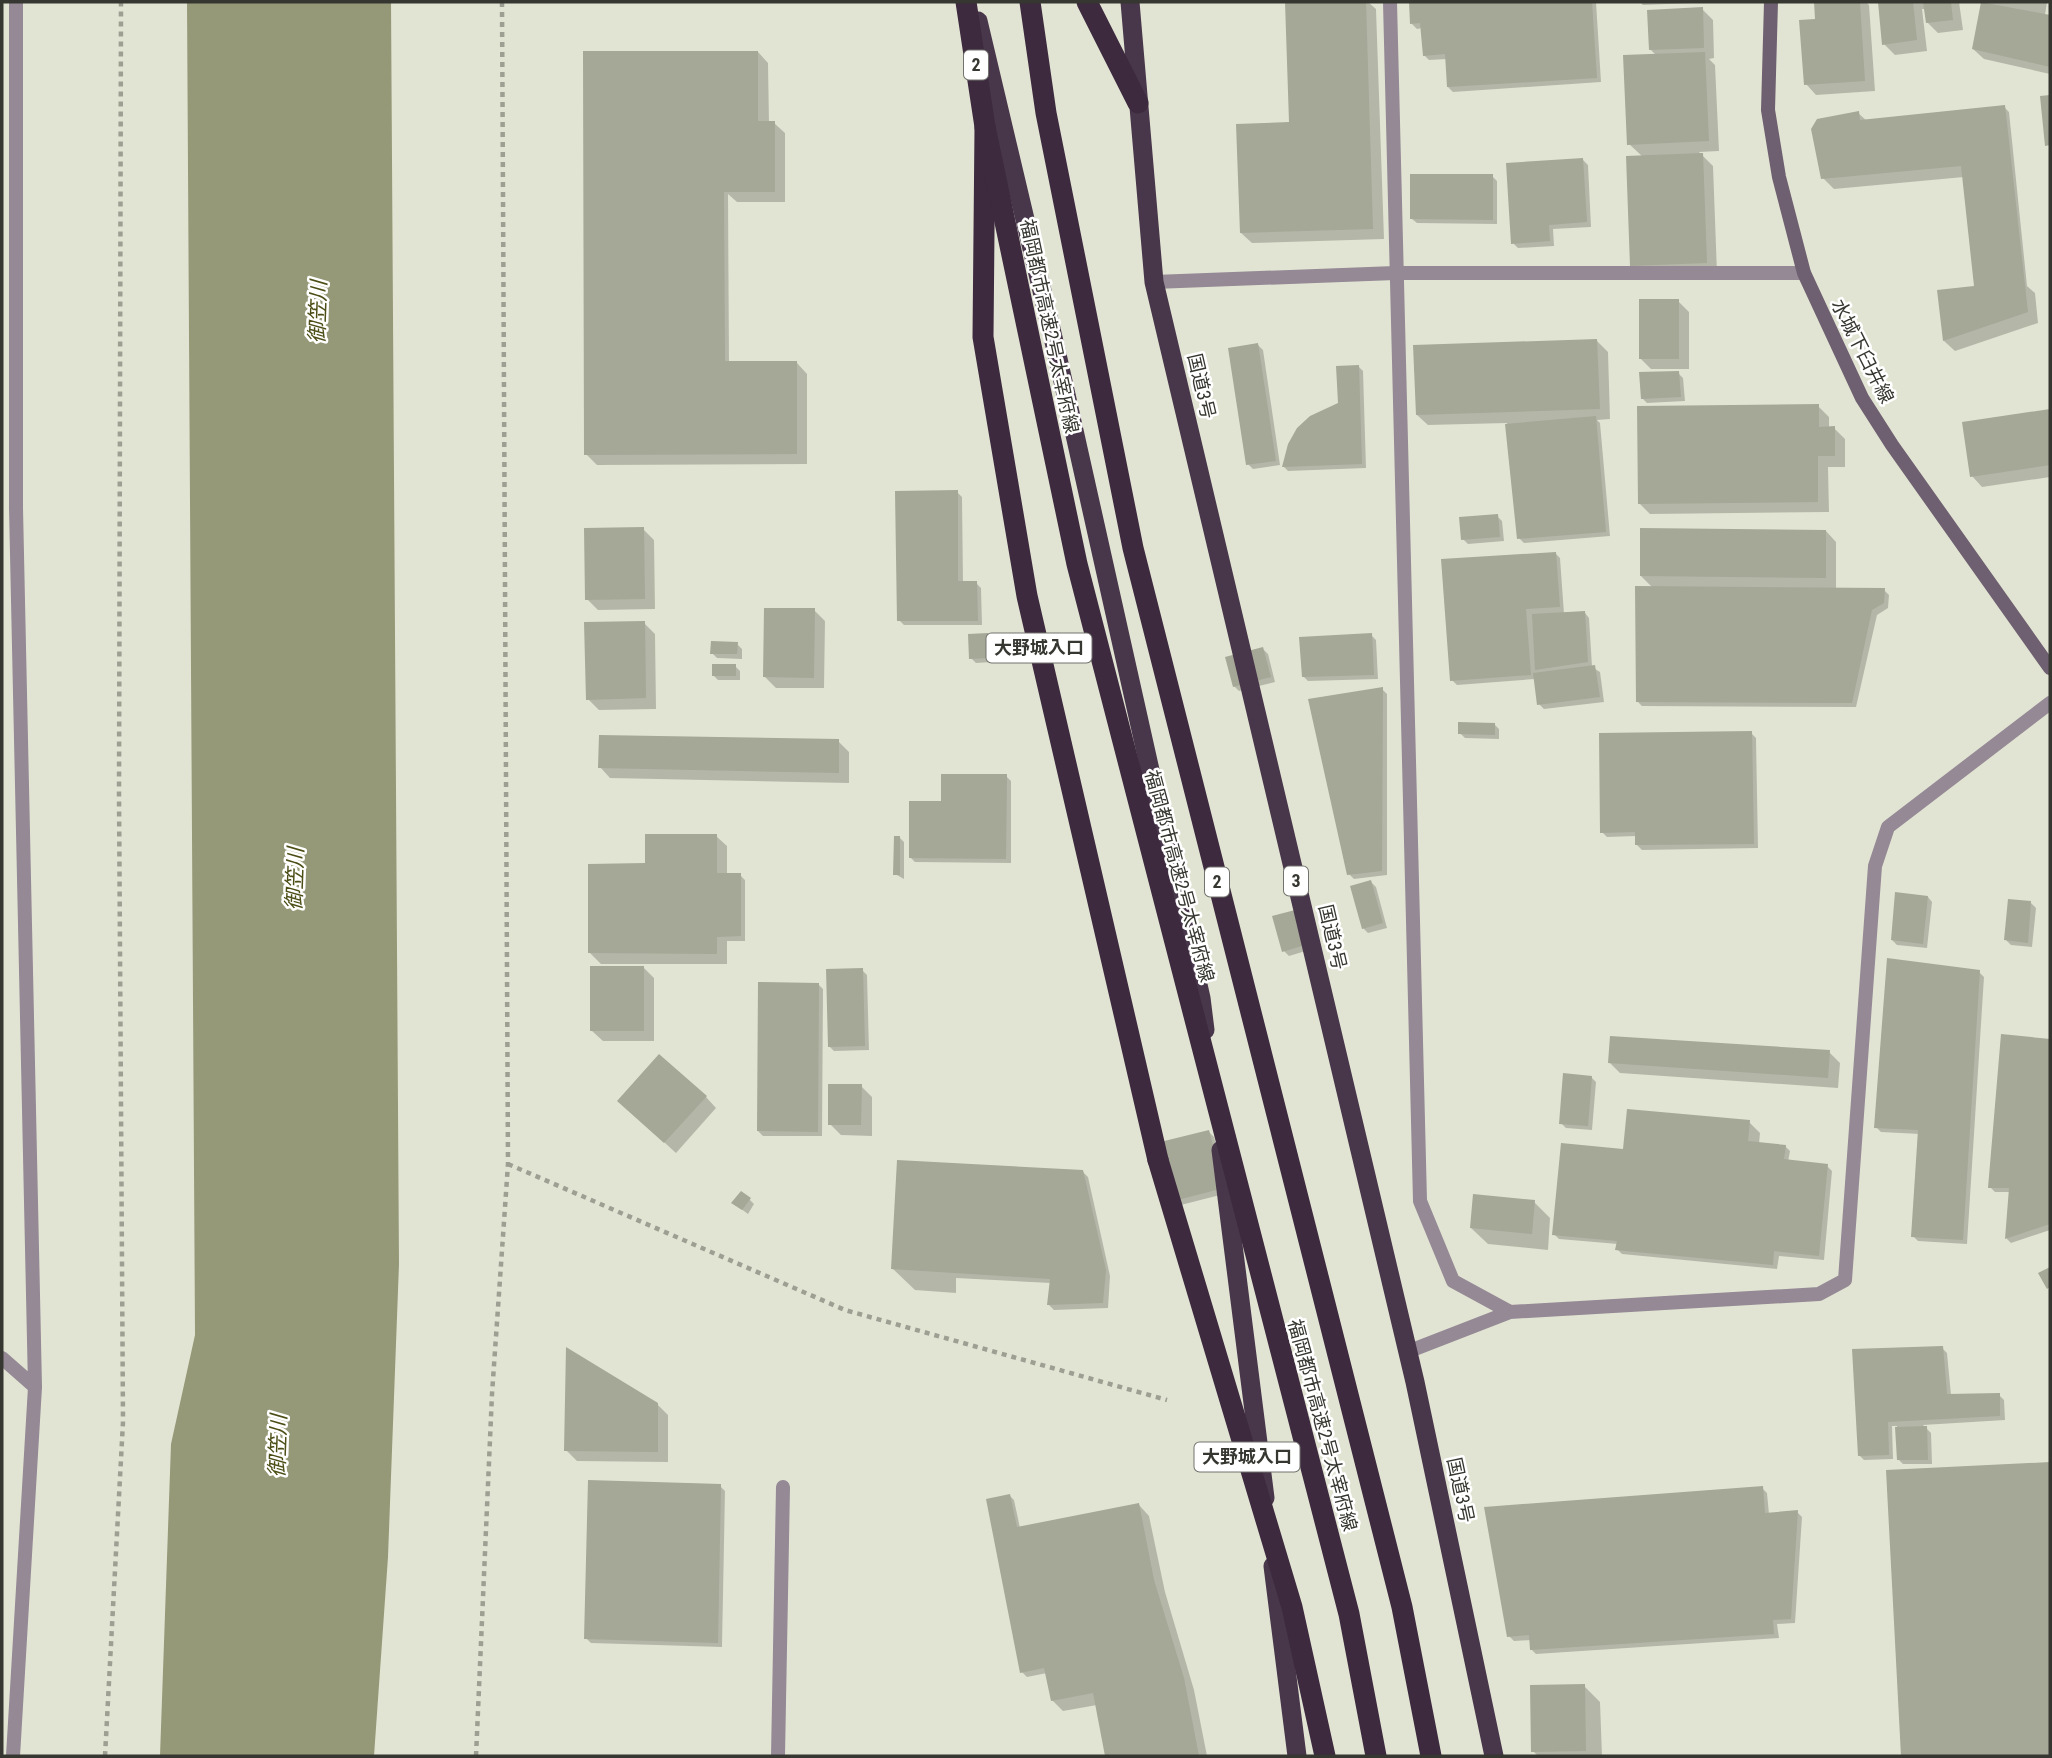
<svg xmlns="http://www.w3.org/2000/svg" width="2052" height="1758" font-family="'Roboto Condensed','Noto Sans JP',sans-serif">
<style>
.water{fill:#969978}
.shadow{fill:#0003}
.building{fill:#a5a797}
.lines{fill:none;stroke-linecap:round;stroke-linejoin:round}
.path{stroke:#9d9f92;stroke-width:4.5;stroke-dasharray:5 5;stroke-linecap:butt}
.minor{stroke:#948995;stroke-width:14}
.secondary{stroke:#6e6070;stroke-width:14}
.trunk{stroke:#48364a;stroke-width:19}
.motorway{stroke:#3d2a3f;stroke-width:21}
.motorway-bridge{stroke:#3d2a3f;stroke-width:21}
.labels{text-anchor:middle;stroke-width:5;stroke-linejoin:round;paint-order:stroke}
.shield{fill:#fff;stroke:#72736e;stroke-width:2}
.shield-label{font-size:18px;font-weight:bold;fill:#363730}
.street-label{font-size:19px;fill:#363730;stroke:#fff}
.water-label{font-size:21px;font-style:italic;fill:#4c4e16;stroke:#fff}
</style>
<rect width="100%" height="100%" fill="#e2e4d3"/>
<path class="water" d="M187 2H391L399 1264 388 1557 374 1756H160L171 1444 195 1335Z"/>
<path class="shadow" d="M1287 2H1368L1376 9 1384 239 1252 243 1241 233 1290 123Z
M1411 2H1596L1601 82 1453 92 1448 87 1447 59 1429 60 1424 55 1422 28 1417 29 1412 24Z
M1640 2H1716L1643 5Z
M1816 2H1866L1869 5 1875 91 1816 95 1806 84 1817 20Z
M1879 2H1959L1963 30 1938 33 1927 22 1926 9H1922L1927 51 1895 55 1884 44Z
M1983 2H2047L2045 15 2050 17V74L1984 59 1973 49Z
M1702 9 1713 20 1714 58 1709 59 1715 65 1719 151 1699 152 1713 166 1717 273 1643 276 1632 265 1643 157 1629 144 1657 56 1651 50Z
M758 52 768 63 769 123H774L785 133V202H737L728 194 729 363H797L807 374V464L597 465 586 454Z
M2004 107 2009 112 2027 286 2035 293 2038 323 1955 351 1944 341 1976 287 1964 177 1834 189 1823 178 1858 113 1867 121Z
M1583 160 1588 165 1591 227 1553 229 1554 246 1518 248 1513 243Z
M1492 176 1497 181V224L1417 223 1412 219Z
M1678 301 1689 312V369H1651L1640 358Z
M1597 341 1608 352 1610 419 1597 420 1600 423 1610 536 1524 543 1519 538 1507 423 1428 425 1417 415Z
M1258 345 1263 350 1280 465 1253 469 1248 464Z
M1358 366 1363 371 1366 468 1288 471 1284 467 1339 404Z
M1678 373 1683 378 1685 401 1647 403 1642 398Z
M1818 406 1829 417V428H1834L1845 439V467H1828L1829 512 1650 514 1639 503Z
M2050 411V477L1982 487 1972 476 1964 423Z
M957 492 962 497 963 583H976L981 588 982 625H904L899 620Z
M1497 516 1502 521 1504 541 1468 544 1463 539Z
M643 529 654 540 655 609 598 610 587 599Z
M1826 531 1836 542V590H1884L1889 595 1888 608 1877 615 1856 707 1642 706 1637 701 1653 588 1641 576Z
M1555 553 1560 558 1564 614 1585 613 1589 618 1592 667 1600 672 1604 702 1544 709 1539 704 1535 679 1457 685 1452 680Z
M814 610 825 621 824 688H776L765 677Z
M644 623 655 634 656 709 599 710 588 699Z
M987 635 992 640 993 662 976 663 971 658Z
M1371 635 1376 640 1378 679 1308 681 1303 676Z
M737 644 742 649V659L717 658 712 653Z
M1263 649 1268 654 1275 682 1239 691 1234 686Z
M735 666 740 671V680H718L713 675Z
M1382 689 1387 694V875L1354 879 1349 874Z
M1494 724 1499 729V739L1465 738 1460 733Z
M1751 733 1756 738 1758 848 1642 850 1637 845V836L1607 837 1602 832Z
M838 741 849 752V783L610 778 600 767Z
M1006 776 1011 781V863L915 862 910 857 943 803Z
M716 836 727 846V875H740L745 880V941H727V964H601L590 953 647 865Z
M899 837 904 842V879L895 874Z
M1371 882 1376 887 1387 928 1368 933 1363 928Z
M1928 897 1932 902 1927 948 1897 945 1892 940Z
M2031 903 2036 908 2032 947 2011 945 2006 940Z
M1274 918 1309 950 1289 956 1284 951Z
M643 967 654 978V1041H603L592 1031Z
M862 970 867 975 869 1050 834 1051 829 1046Z
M1979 972 1984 977 1967 1244 1918 1241 1913 1236 1920 1134 1881 1132 1876 1127Z
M818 984 823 989 822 1136H763L758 1131Z
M2003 1036 2050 1040V1230L2011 1243 2007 1239 2010 1192H1995L1990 1187Z
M1829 1052 1840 1063 1838 1088 1620 1073 1609 1062Z
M1591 1077 1596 1082 1592 1130 1566 1128 1561 1123Z
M861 1086 872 1097V1136L841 1135 830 1124Z
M706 1097 716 1108 676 1153 631 1112Z
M1749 1122 1760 1133 1759 1144 1785 1146 1790 1151 1788 1162 1827 1166 1832 1171 1824 1260 1779 1256 1777 1269 1622 1254 1617 1249 1618 1244 1559 1239 1554 1234 1625 1151Z
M1209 1132 1214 1137 1228 1193 1169 1208Z
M1083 1172 1088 1177 1110 1276 1108 1308 1054 1310 1049 1305 1051 1283 956 1278V1293L915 1290 893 1269Z
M749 1199 754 1204 748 1214 733 1203Z
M1534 1202 1550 1218 1548 1250 1488 1244 1471 1228Z
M1942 1348 1947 1353 1951 1395H1999L2004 1400 2005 1420 1923 1425 1931 1433 1932 1464H1903L1898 1459 1897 1426H1892L1893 1459 1864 1460 1859 1455Z
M657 1404 668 1415V1462L577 1461 566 1450Z
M2050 1464V1756H1903L1888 1472Z
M720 1486 725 1491 722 1647 591 1643 586 1638Z
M1762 1488 1767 1493 1769 1514 1797 1512 1802 1517 1795 1623 1777 1624 1779 1638 1536 1654 1531 1649V1640L1514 1641 1509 1636Z
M1009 1495 1014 1500 1020 1528 1139 1505 1149 1516 1165 1592 1194 1690 1207 1756H1107L1097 1705 1063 1711 1052 1700 1047 1673 1027 1677 1022 1672Z
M1584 1686 1600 1702 1602 1756H1538L1533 1751Z"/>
<path class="building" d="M1285 2H1366L1373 229 1240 233 1236 124 1289 122Z
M1409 2H1592L1597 78 1447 87 1445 54 1423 56 1420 23 1410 24Z
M1814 2H1860L1865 81 1804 85 1799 20 1815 19Z
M1878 2H1913L1917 40 1882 45Z
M1923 2H1951L1953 20 1926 23Z
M1981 2 2050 15V67L1972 49Z
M1703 7 1704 48 1649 50 1647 10Z
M583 51H758V121H775V192H724L725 361H797V454L584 455Z
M1705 52 1709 141 1627 145 1623 55Z
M2050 95V145L2045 146 2040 96Z
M2005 105 2028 312 1943 341 1937 290 1974 286 1961 166 1821 179 1811 129 1817 119 1859 111 1860 120Z
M1703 153 1707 263 1630 266 1626 156Z
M1583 158 1587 222 1549 225 1550 241 1511 244 1506 163Z
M1410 174H1493V220L1410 219Z
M1639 299H1679V359H1639Z
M1597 339 1600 409 1416 415 1413 345Z
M1258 343 1276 461 1246 465 1228 348Z
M1359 365 1362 464 1282 467 1288 444 1297 428 1310 416 1338 403 1336 366Z
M1679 371 1681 397 1641 399 1639 372Z
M1819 404V427L1835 426V456H1818V502L1638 504 1637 406Z
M2050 409V465L1970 477 1962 422Z
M1596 416 1606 532 1517 539 1505 424Z
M958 490V581H977L978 621H897L895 491Z
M1498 514 1500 537 1461 540 1459 517Z
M644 527 645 599 585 600 584 528Z
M1640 528 1826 530V578L1640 576Z
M1556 552 1560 607 1526 609 1531 675 1450 681 1441 559Z
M1635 586 1885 588 1884 603 1872 610 1852 703 1636 702Z
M764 608H815L814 678 763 677Z
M1585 611 1588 662 1535 670 1532 614Z
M645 621 646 698 586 700 584 622Z
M988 633 989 658 969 659 968 634Z
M1372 633 1374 675 1302 677 1299 637Z
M711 641 738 642 737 654H710Z
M1263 647 1271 677 1233 687 1225 657Z
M712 664H736V676H712Z
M1595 665 1600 697 1537 705 1533 673Z
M1383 687 1382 871 1347 875 1308 699Z
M1458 722 1495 723V735L1458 734Z
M1752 731 1754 844 1635 845V832L1600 833 1599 733Z
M599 735 839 739V773L598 768Z
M941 774H1007L1006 859 909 858V801H941Z
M645 834H717V873H741V936L717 937V954L588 953V864L645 863Z
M894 836H900V875H893Z
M1371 880 1383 923 1362 929 1350 886Z
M1895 892 1928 896 1923 944 1891 940Z
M2008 899 2031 901 2028 943 2004 940Z
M1295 910 1305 945 1282 952 1272 916Z
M1887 958 1980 970 1963 1240 1911 1237 1918 1130 1874 1128Z
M590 966H644V1031H590Z
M863 968 865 1046 828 1047 826 969Z
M758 982 819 983 818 1132 757 1131Z
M2001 1034 2050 1039V1224L2005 1239 2009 1188H1988Z
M1610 1036 1830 1050 1828 1078 1608 1063Z
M659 1054 707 1096 664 1143 617 1101Z
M1563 1073 1592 1076 1588 1126 1559 1124Z
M828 1084H862L861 1125H828Z
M1627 1109 1750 1120 1748 1141 1786 1145 1784 1159 1828 1164 1819 1256 1774 1251 1773 1265 1615 1250 1617 1241 1552 1235 1561 1143 1623 1149Z
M1209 1130 1224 1188 1162 1204 1148 1145Z
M897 1160 1083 1170 1106 1270 1103 1303 1047 1305 1050 1279 891 1269Z
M741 1191 751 1198 742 1210 731 1203Z
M1473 1194 1535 1200 1532 1234 1470 1228Z
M2050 1267V1287L2047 1289 2038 1273Z
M1943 1346 1947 1394 2000 1393V1416L1888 1422 1889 1455 1858 1456 1852 1349Z
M566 1347 658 1403V1452L564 1451Z
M1927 1426 1928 1460H1897L1895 1427Z
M2050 1462V1756H1901L1886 1470Z
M588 1480 721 1484 718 1643 584 1639Z
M1763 1486 1765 1513 1798 1510 1791 1619 1773 1620 1774 1634 1530 1650 1529 1635 1507 1637 1484 1507Z
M1010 1494 1017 1527 1139 1503 1154 1580 1184 1678 1199 1756H1105L1093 1693 1051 1701 1044 1668 1020 1673 986 1499Z
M1585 1684 1586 1751 1531 1752 1530 1685Z"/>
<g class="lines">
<path class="path" d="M508 1164 845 1310 1167 1400
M105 1756 123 1422 119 794 121 2
M476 1756 492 1394 508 1164 502 2"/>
<path class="minor" d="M1390 2 1420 1201 1453 1281 1510 1312
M1154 282 1395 273H1804
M1407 1352 1510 1312 1819 1294 1845 1280 1875 866 1888 827 2050 703
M2 1358 35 1387
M13 1756 35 1387 16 508V2
M778 1756 783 1487"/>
<path class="secondary" d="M1771 2 1768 110 1779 177 1804 273 1862 398 1892 445 2050 668"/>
<path class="trunk" d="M1130 2 1154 282 1415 1382 1494 1756
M978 21 1056 350 1201 998 1205 1030
M1221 1150 1265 1498
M1273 1566 1297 1756"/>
<path class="motorway" d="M966 2 985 127 983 337 1027 596 1158 1160
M1030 2 1046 113 1133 548 1402 1607 1431 1756
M1087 2 1138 103"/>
<path class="motorway-bridge" d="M985 127 1077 564 1349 1614 1376 1756
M1158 1160 1292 1607 1325 1756"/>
</g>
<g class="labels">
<g class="shield">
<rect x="964" y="50.5" width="24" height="29" rx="5"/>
<rect x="986.5" y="633.5" width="105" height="29" rx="5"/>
<rect x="1284" y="866.5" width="24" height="29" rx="5"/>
<rect x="1205" y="867.5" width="24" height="29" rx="5"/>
<rect x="1194.5" y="1442.5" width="105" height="29" rx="5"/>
</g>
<g class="shield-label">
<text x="976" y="71">2</text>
<text x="1039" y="654">大野城入口</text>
<text x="1296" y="887">3</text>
<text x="1217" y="888">2</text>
<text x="1247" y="1463">大野城入口</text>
</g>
<g class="street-label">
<text transform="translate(1050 326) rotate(78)" y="7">福岡都市高速2号太宰府線</text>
<text transform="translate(1863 351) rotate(63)" y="7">水城下臼井線</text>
<text transform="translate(1202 386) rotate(77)" y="7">国道3号</text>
<text transform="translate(1180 876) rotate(75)" y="7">福岡都市高速2号太宰府線</text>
<text transform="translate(1333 937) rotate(77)" y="7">国道3号</text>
<text transform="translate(1323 1425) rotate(75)" y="7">福岡都市高速2号太宰府線</text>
<text transform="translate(1461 1490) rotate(78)" y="7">国道3号</text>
</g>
<g class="water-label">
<text transform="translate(318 312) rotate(-88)" y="7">御笠川</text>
<text transform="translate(295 879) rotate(-88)" y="7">御笠川</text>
<text transform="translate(278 1446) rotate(-88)" y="7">御笠川</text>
</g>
</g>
<rect width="2052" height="1758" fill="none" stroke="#363730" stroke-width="7"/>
</svg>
